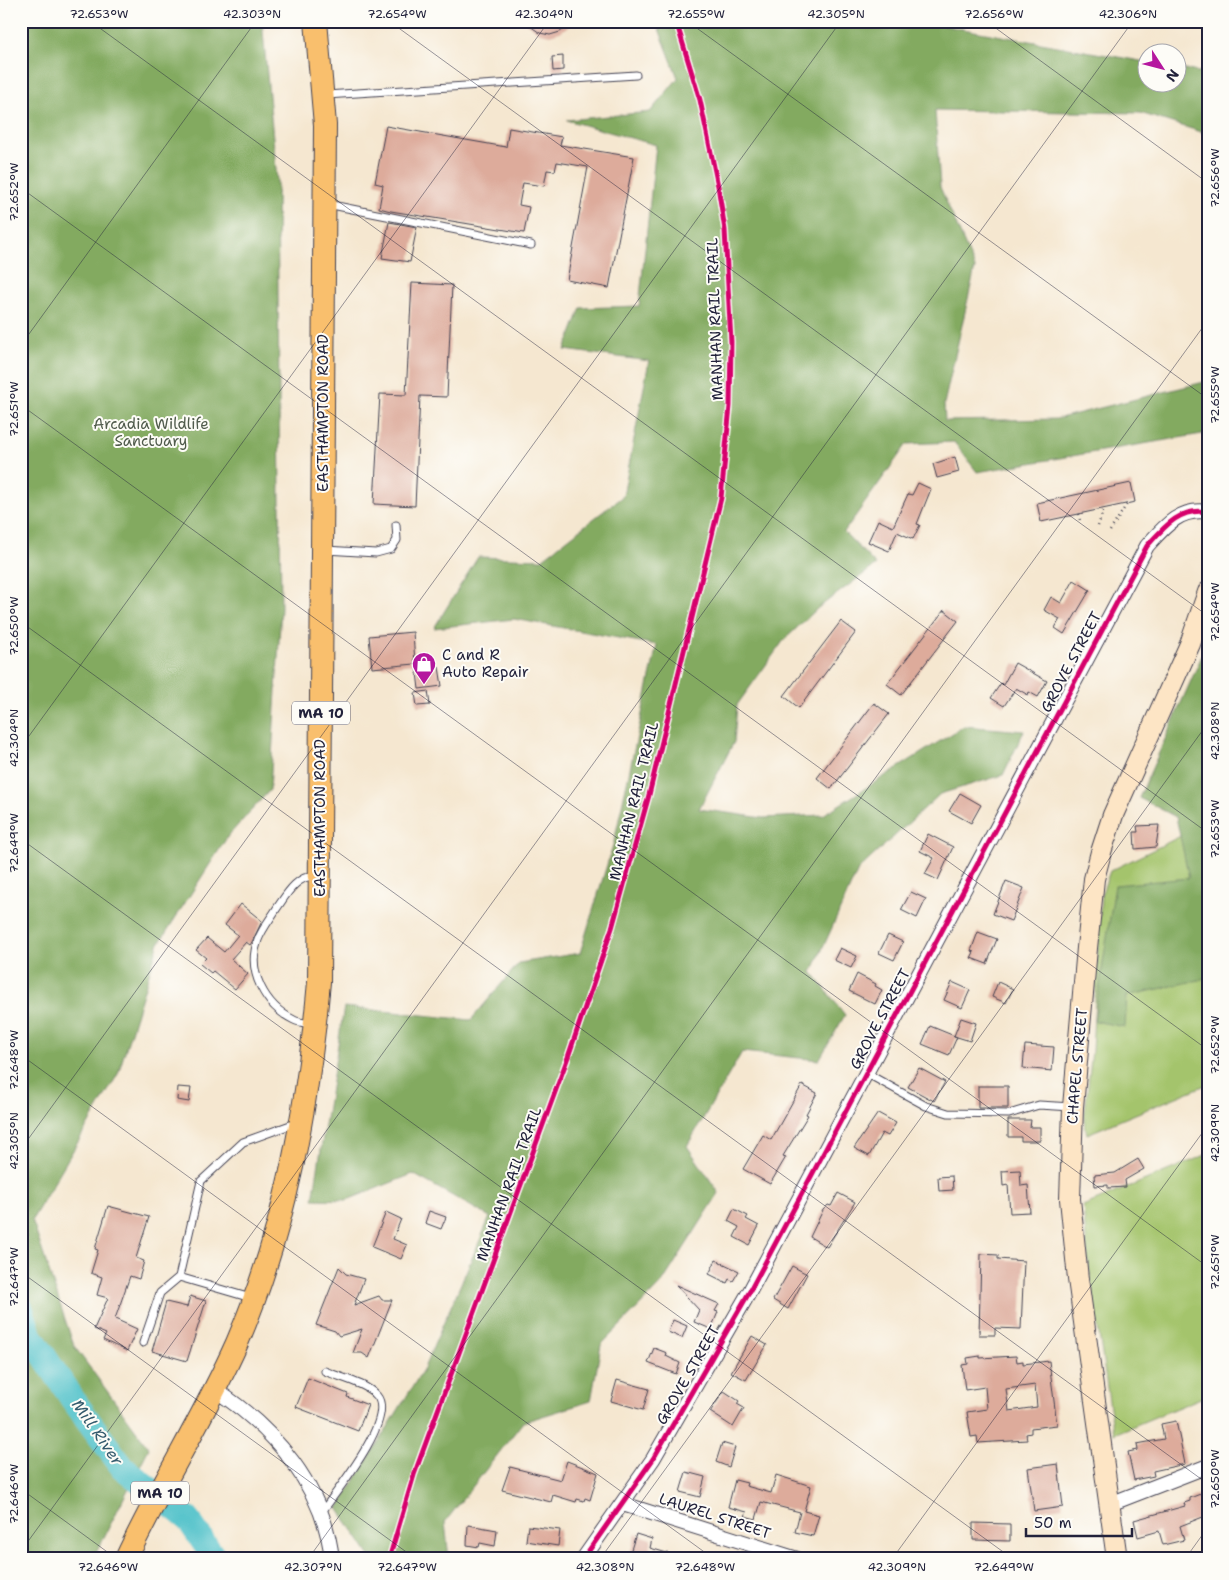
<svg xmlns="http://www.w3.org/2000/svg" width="1229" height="1580" font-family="'Shantell Sans',sans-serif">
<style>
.green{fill:#a4c46c;stroke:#637354}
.forest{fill:#83aa60;stroke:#52664e}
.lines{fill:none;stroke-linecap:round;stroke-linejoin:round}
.river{stroke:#55c3cb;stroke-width:25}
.building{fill:#ddab9b;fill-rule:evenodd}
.service-casing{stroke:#424051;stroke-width:9}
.minor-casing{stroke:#424051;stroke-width:16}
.secondary-casing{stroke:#424051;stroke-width:22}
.primary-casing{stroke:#424051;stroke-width:24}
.path{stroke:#424051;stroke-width:2.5;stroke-dasharray:1 4;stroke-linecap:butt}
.service{stroke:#fff;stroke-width:7}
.minor{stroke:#fff;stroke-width:14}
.secondary{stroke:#fde5c5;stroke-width:20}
.primary{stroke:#f9bf6d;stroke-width:22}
.cycleway-casing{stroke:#fdfcf7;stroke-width:8}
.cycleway{stroke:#d6006c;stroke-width:5}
.ticks{fill:none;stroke:#22223b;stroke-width:1;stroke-opacity:0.45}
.labels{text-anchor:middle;stroke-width:4;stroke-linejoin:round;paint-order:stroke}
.shield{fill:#fdfcf7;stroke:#646373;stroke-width:1}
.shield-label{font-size:14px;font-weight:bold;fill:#22223b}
.street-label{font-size:15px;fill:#22223b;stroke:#fdfcf7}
.park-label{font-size:15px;fill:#505b4c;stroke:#fdfcf7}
.poi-label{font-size:15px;fill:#22223b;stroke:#fdfcf7;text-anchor:start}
.water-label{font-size:16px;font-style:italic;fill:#345a6d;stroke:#fdfcf7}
.neatline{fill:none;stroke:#22223b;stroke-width:2}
.ticks-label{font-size:12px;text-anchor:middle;fill:#22223b}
</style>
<rect width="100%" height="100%" fill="#fdfcf7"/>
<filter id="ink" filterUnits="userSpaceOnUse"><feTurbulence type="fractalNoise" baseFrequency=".02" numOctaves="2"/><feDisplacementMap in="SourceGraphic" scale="10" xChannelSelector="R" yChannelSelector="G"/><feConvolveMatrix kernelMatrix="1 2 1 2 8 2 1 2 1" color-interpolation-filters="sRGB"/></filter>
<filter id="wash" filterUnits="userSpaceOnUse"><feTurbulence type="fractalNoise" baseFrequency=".0096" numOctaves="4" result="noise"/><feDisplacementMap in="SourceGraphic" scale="20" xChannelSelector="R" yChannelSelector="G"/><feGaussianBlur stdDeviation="1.12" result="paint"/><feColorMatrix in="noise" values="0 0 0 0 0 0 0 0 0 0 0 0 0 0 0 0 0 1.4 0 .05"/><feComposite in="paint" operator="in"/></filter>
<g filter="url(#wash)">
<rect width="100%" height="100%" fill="#f5e7d0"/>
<path class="green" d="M1208 826V1084L1087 1134 1084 1120 1092 1051 1101 895 1110 871 1197 828Z
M1208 1154V1395L1114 1434 1088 1261 1083 1206Z"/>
<path class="forest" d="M21 21H262L277 180 281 608 270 790 228 836 158 945 118 1074 32 1220 74 1346 149 1448 93 1559H21Z
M656 21 924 22 1146 62V82H1176L1177 68 1198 72 1208 69V134L1140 113 935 110 940 187 975 268 944 404 945 421 1056 419 1208 381V433L977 472 954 442 907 444 844 532 876 565 818 608 784 640 737 705 734 742 699 809 763 818 823 815 964 726 1024 731 1003 775 940 794 858 870 812 972 845 1015 819 1060 742 1052 687 1146 719 1193 662 1283 601 1345 591 1401 523 1422 445 1522 449 1559H377L369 1555 338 1508 424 1368 490 1217 413 1174 347 1200 313 1199 344 1007 471 1020 519 963 580 953 614 842 657 645 514 619 434 628 478 557 542 559 623 496 649 361 565 350 581 308 639 306 656 145 566 120 650 112 678 78Z
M1208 642V978L1127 996 1125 1027 1094 1021 1115 885 1189 878 1176 817 1139 798Z"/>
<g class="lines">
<path class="river" d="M21 1309 29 1333 71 1397 123 1468 187 1518 215 1559"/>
</g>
<g id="blocks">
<path class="building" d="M523 21H577L560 32 550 35 540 33Z
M563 56V70L553 71 552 57Z
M386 126 506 147 509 128 562 137 560 145 634 157 609 288 567 280 588 167 557 162 555 171 547 170 544 186 523 183 519 205 529 207 524 233 391 211 379 208 383 185 375 183Z
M389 222 417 227 410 262 382 258Z
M412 283 452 285 447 397 420 396 415 506 374 504 380 394 406 395Z
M955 457 959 472 937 478 933 464Z
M918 483 931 489 917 524 920 525 913 539 897 532 889 551 868 542 878 520 893 527 908 494 912 495Z
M1131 483 1135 502 1041 522 1037 503Z
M1074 580 1090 590 1064 634 1055 628 1060 619 1044 610 1051 597 1061 603Z
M944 610 958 621 901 695 887 684Z
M841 621 856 632 799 708 784 696Z
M413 632 415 664 372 668 369 636Z
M432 655 433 668 439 667 442 686 419 689 415 657Z
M1015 663 1047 681 1038 697 1029 692 1028 695 1016 688 1004 706 991 698 1001 683 1003 685Z
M428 691 430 705 417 706 415 693Z
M874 703 889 714 831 789 817 778Z
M960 793 981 805 971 823 949 811Z
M1159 825 1156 847 1135 849 1134 832H1138L1137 826Z
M928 834 953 847 938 880 925 874 934 858 920 851Z
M1006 881 1024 888 1011 921 993 914Z
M911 892 926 899 917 918 901 910Z
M241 904 262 921 252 942 250 945 246 942 231 959 248 974 235 989 213 971 211 973 200 964 206 958 196 950 207 938 224 952 238 935 225 925Z
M978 932 997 939 987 964 971 958 974 952 971 951Z
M888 935 903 942 894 960 879 953Z
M840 948 857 956 851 968 834 960Z
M857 974 876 984 875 986 882 990 875 1004 849 991Z
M952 982 970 990 962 1008 944 1000Z
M998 982 1013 989 1006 1003 992 997Z
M961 1018 976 1023 970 1041 954 1036Z
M930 1026 957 1037 949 1055 922 1044Z
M1025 1045 1054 1047 1052 1071 1023 1068Z
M919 1068 945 1082 934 1101 908 1087Z
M802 1085 817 1093 806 1114 808 1115 783 1156 786 1157 770 1184 743 1169 763 1135 771 1140Z
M978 1086H1008V1108H978Z
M178 1087 191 1088 189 1102 177 1100Z
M878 1113 896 1123 888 1136 882 1133 869 1156 854 1148Z
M1008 1120H1031L1030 1127H1040V1141H1021V1137H1008Z
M1138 1159 1144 1169 1125 1180 1126 1187 1108 1188V1185L1095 1186 1094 1175 1115 1173Z
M1020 1170 1021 1186 1028 1185 1030 1212 1010 1213 1008 1185 1003 1186 1002 1171Z
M952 1176 953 1190 939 1191 938 1177Z
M838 1193 855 1202 827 1247 810 1237 823 1210 828 1205 831 1206Z
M108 1206 149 1217 136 1258 144 1261 139 1279 130 1276 115 1319 137 1329 127 1351 103 1340 106 1334 94 1329 108 1298 97 1295 102 1277 91 1273 98 1250 95 1249Z
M734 1209 748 1216 746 1219 759 1226 749 1245 734 1237 739 1227 728 1221Z
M429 1211 446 1217 441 1229 425 1223Z
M386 1212 401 1219 393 1239 407 1245 401 1259 372 1247Z
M981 1254 998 1255V1259L1024 1261 1021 1329 995 1328V1335H979Z
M716 1260 739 1271 733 1281 729 1279 727 1283 709 1274Z
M792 1266 807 1274 788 1309 773 1300Z
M339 1267 346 1274 364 1279 354 1305 379 1296 382 1300H392L369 1358 362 1353H353L362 1329 339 1336 335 1331 316 1325Z
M676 1285 719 1304 715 1311 718 1312 711 1329 694 1322 699 1310Z
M190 1296 206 1301 187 1361 152 1351 166 1302 187 1307Z
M673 1320 687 1326 682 1338 668 1332Z
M752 1336 767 1345 746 1380 731 1372Z
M654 1348 667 1353 666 1356 680 1363 676 1374 648 1363Z
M980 1356V1358L1016 1356 1017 1362 1023 1361V1364L1049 1361 1057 1425 1031 1428V1433L1026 1434 1027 1440 978 1443 977 1436 971 1437 967 1412 987 1409 985 1387 965 1390 962 1365 968 1364 967 1358ZM1035 1385 1037 1407 1009 1411 1006 1389Z
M308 1378 348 1394 347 1397 368 1405 358 1431 296 1407Z
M617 1380 649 1389 643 1410 611 1401Z
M724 1391 739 1401 737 1404 744 1408 733 1427 710 1412Z
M1176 1421 1185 1464 1153 1471 1154 1476 1134 1480 1128 1452 1138 1450 1137 1444 1164 1439 1161 1424Z
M722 1443 735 1447 729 1467 716 1462Z
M567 1461 598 1473 590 1500 585 1498 584 1501 577 1499 576 1502 553 1495 551 1502 502 1490 510 1467 561 1480Z
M1058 1464 1063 1507 1034 1511 1028 1468Z
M686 1472 705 1477 700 1497 680 1492Z
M776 1475 811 1486 804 1511 819 1515 813 1536 795 1532 800 1512 761 1502 756 1519 745 1516 747 1512 728 1507 735 1480 747 1483 746 1486 771 1493Z
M1208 1491V1515L1180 1526 1184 1540 1163 1545 1159 1531 1138 1537 1134 1520 1185 1506 1184 1503 1190 1501V1498Z
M973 1523 1010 1524V1541L973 1540Z
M468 1525 497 1530 495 1546 480 1543 479 1547 467 1545Z
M528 1526 560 1530 558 1546 526 1541Z
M636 1534 652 1539 650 1548 677 1556V1559H628Z"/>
</g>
</g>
<g filter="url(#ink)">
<use href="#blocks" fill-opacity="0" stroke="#424051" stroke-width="1"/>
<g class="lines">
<g class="service-casing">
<path id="service" d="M326 95 636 75
M327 204 531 245
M325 550 376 553 391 549 397 540 396 525
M312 1024C307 1023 299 1023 294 1020 265 1006 246 971 258 940 262 929 271 918 277 908 288 892 296 877 316 875
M866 1073 926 1106 948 1113 1009 1114 1039 1105 1072 1107
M251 1298 179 1277 201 1181 243 1142 296 1123
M143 1343 160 1293 179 1277
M321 1513C336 1492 396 1419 377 1396 366 1383 341 1378 325 1371"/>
</g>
<g class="minor-casing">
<path id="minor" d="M215 1390C274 1428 324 1487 332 1559
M623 1504 797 1559
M1110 1504 1208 1466
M583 1559 653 1459 750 1291 1147 546C1164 527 1180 507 1208 512"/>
</g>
<g class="secondary-casing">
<path id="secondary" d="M1117 1559 1078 1279 1070 1199 1073 1107 1087 948 1094 879 1101 852 1113 815 1190 644 1208 592"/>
</g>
<g class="primary-casing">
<path id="primary" d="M126 1559C160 1486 204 1417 237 1343 286 1229 308 1104 319 982L325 125 316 21"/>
</g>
<path class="path" d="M1079 514 1080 521
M1098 526 1104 508
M1110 531 1127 504"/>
<use href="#service" class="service"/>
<use href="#minor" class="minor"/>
<use href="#secondary" class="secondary"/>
<use href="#primary" class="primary"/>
<g class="cycleway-casing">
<path id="cycleway" d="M389 1559 414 1475 568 1057 612 928 649 795 721 498 730 406 731 342 725 230 718 186 700 100 676 21
M583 1559 653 1459 750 1291 1147 546C1164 527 1180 507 1208 512"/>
</g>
<use href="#cycleway" class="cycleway"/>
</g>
</g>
<path class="ticks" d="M90 21 1208 833M389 21 1208 616M687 21 1208 399M986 21 1208 183M21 188 1208 1050M21 345 256 21M21 405 1208 1267M21 622 1208 1484M21 747 549 21M21 839 1013 1559M21 1055 714 1559M21 1149 841 21M21 1272 416 1559M21 1489 117 1559M21 1551 1133 21M308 1559 1208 320M600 1559 1208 723M892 1559 1208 1125M1185 1559 1208 1527"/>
<defs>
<g id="shop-pin" transform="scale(1.25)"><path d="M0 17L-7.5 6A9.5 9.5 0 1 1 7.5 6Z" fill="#b5179e" stroke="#fdfcf7"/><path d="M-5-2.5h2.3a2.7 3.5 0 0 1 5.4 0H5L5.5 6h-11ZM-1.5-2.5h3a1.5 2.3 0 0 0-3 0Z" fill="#fff"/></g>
</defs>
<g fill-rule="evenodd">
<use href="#shop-pin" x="424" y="664"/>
</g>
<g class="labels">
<g class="shield">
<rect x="292" y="701.5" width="58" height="23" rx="4"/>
<rect x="131" y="1481.5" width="58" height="23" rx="4"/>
</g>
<g class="shield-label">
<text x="321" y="718">MA 10</text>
<text x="160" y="1498">MA 10</text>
</g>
<g class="street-label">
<text transform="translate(715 319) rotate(-92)" y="5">MANHAN RAIL TRAIL</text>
<text transform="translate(323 413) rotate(-90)" y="5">EASTHAMPTON ROAD</text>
<text transform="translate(1071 662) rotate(-62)" y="5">GROVE STREET</text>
<text transform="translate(634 801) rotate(-76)" y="5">MANHAN RAIL TRAIL</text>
<text transform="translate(320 818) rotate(-90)" y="5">EASTHAMPTON ROAD</text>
<text transform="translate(880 1019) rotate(-62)" y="5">GROVE STREET</text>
<text transform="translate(1077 1066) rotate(-85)" y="5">CHAPEL STREET</text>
<text transform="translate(509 1184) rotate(-70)" y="5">MANHAN RAIL TRAIL</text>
<text transform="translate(688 1375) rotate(-60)" y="5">GROVE STREET</text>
<text transform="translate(715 1516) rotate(18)" y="5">LAUREL STREET</text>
</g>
<g class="park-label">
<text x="151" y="429">Arcadia Wildlife<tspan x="151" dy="17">Sanctuary</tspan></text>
</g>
<g class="poi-label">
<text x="442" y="660">C and R<tspan x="442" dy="17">Auto Repair</tspan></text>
</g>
<g class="water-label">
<text transform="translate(98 1432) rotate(55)" y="6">Mill River</text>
</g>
</g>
<rect width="1229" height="1580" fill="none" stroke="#fdfcf7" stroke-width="55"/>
<g transform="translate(1162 68) rotate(126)"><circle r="24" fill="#fdfcf7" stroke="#a5a5ac"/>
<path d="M0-4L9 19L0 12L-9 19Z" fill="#b5179e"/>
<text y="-8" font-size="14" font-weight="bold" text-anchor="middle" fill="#22223b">N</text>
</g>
<path d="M1026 1528v8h106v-8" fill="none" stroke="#22223b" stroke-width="2.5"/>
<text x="1034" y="1528" font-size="15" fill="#22223b" stroke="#fdfcf7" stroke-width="4" paint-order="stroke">50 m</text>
<rect x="28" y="28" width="1174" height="1524" class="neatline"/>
<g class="ticks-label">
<text x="99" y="18">72.653°W</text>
<text x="252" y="18">42.303°N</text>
<text x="397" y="18">72.654°W</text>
<text x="544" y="18">42.304°N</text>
<text x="696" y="18">72.655°W</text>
<text x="836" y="18">42.305°N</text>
<text x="994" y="18">72.656°W</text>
<text x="1128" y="18">42.306°N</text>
<text transform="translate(1215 178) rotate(-90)" y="4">72.656°W</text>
<text transform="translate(14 192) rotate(-90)" y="4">72.652°W</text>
<text transform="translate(1215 395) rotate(-90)" y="4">72.655°W</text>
<text transform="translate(14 409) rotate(-90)" y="4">72.651°W</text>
<text transform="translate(1215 612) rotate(-90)" y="4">72.654°W</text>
<text transform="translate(14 626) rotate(-90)" y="4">72.650°W</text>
<text transform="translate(1215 731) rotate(-90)" y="4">42.308°N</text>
<text transform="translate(14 738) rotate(-90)" y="4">42.304°N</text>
<text transform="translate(1215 829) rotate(-90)" y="4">72.653°W</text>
<text transform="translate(14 843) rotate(-90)" y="4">72.649°W</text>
<text transform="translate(1215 1045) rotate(-90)" y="4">72.652°W</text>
<text transform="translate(14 1060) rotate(-90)" y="4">72.648°W</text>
<text transform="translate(1215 1133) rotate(-90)" y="4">42.309°N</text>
<text transform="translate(14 1141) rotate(-90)" y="4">42.305°N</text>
<text transform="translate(1215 1262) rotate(-90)" y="4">72.651°W</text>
<text transform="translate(14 1277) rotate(-90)" y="4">72.647°W</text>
<text transform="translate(1215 1479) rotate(-90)" y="4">72.650°W</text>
<text transform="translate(14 1494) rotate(-90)" y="4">72.646°W</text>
<text x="108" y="1571">72.646°W</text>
<text x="313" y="1571">42.307°N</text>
<text x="407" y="1571">72.647°W</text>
<text x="605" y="1571">42.308°N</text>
<text x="705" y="1571">72.648°W</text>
<text x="897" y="1571">42.309°N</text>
<text x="1004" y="1571">72.649°W</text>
</g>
</svg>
